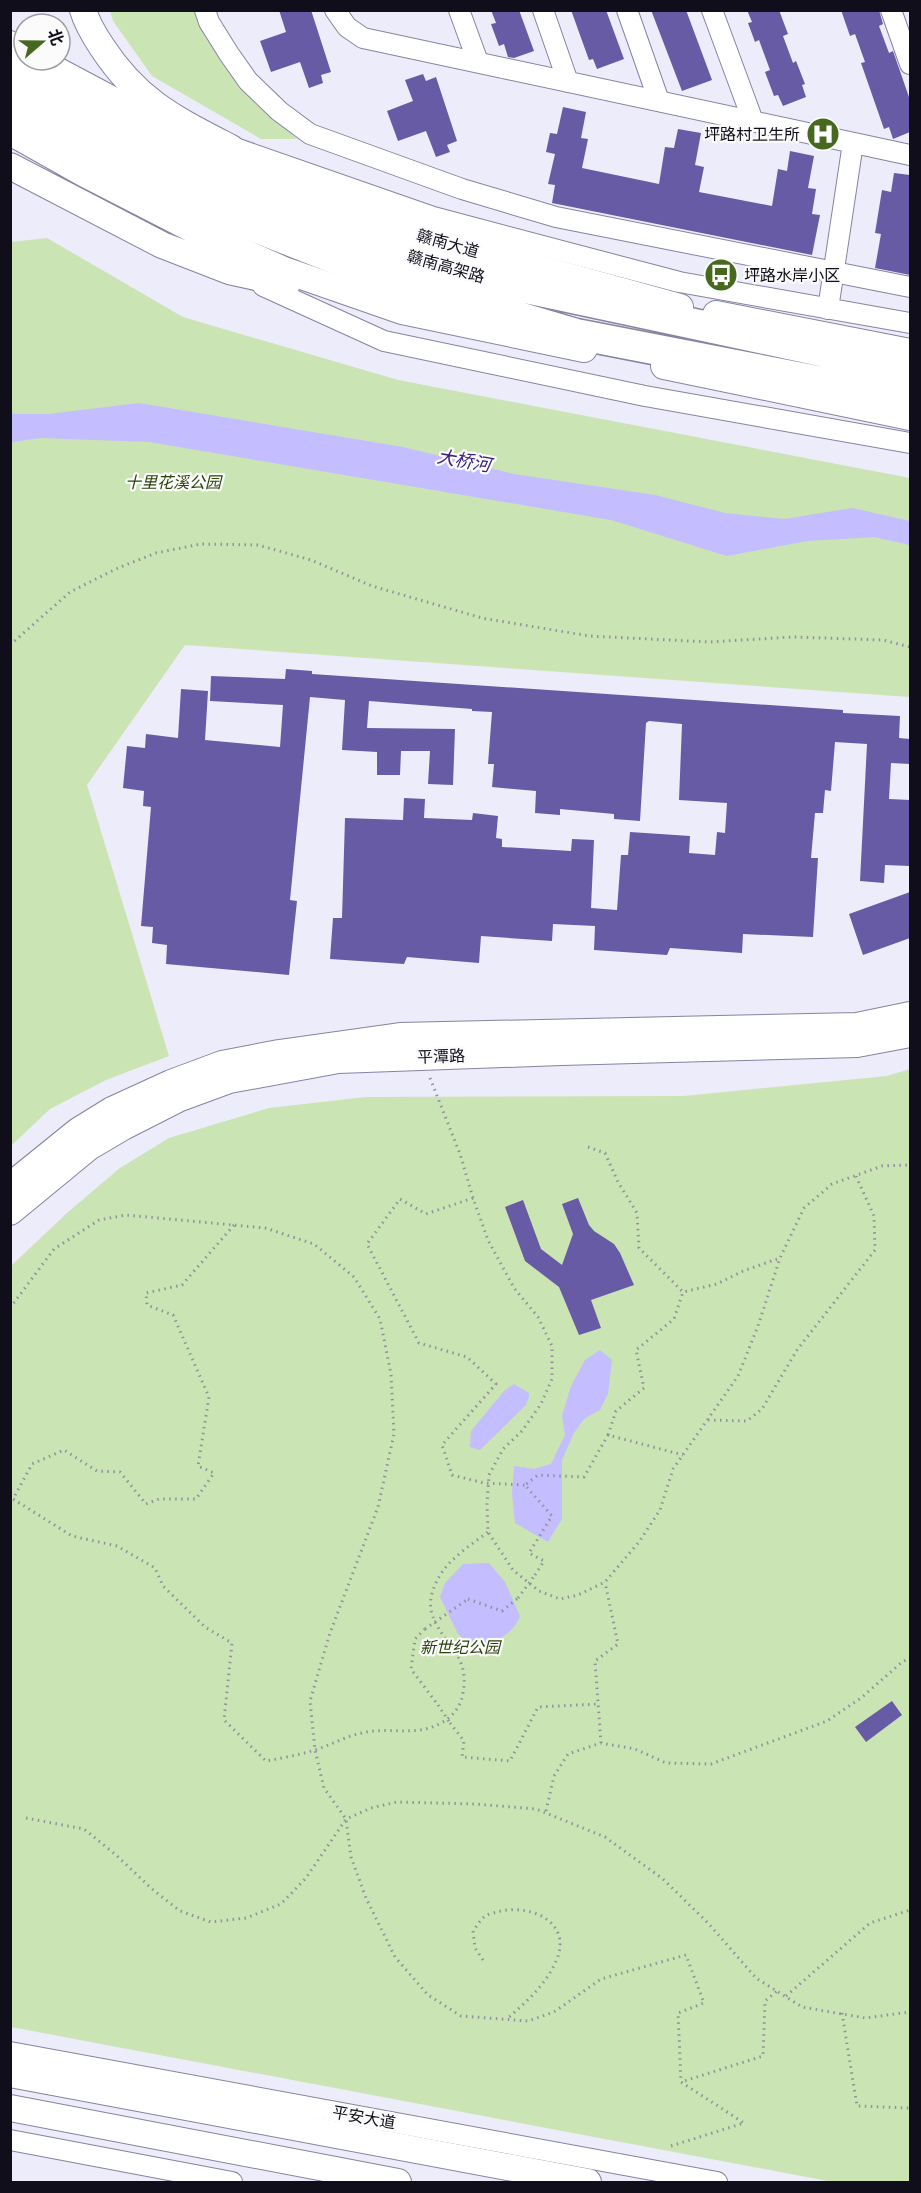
<svg xmlns="http://www.w3.org/2000/svg" width="921" height="2193" font-family="'Times New Roman','Noto Sans SC',serif">
<style>
.green{fill:#cbe4b4}
.water{fill:#c4bdff}
.building{fill:#675ba5}
.lines{fill:none;stroke-linecap:round;stroke-linejoin:round}
.minor-casing{stroke:#8683a3;stroke-width:22}
.major-casing{stroke:#8683a3;stroke-width:28}
.highway-casing{stroke:#8683a3;stroke-width:33}
.path{stroke:#92919e;stroke-width:3;stroke-dasharray:1.5 4.5;stroke-linecap:butt}
.minor{stroke:#fff;stroke-width:20}
.major{stroke:#fff;stroke-width:26}
.highway{stroke:#fff;stroke-width:30}
.path-bridge{stroke:#92919e;stroke-width:3;stroke-dasharray:1.5 4.5;stroke-linecap:butt}
.labels{text-anchor:middle;stroke-width:4.5;stroke-linejoin:round;paint-order:stroke}
.poi-label{font-size:16px;fill:#0f0e1a;stroke:#fbfbfb;text-anchor:end}
.street-label{font-size:16px;fill:#0f0e1a;stroke:#fbfbfb}
.park-label{font-size:16px;font-style:italic;fill:#2b430a;stroke:#fbfbfb}
.water-label{font-size:18px;font-style:italic;fill:#3c227e;stroke:#fbfbfb}
</style>
<rect width="100%" height="100%" fill="#edecfa"/>
<path class="green" d="M110 11H198L233 77 297 139H261L152 76 113 21Z
M47 238 183 317 398 380 910 478V697L185 645 87 785 169 1056 106 1080 50 1109 11 1146V242Z
M910 1069V2182H833L11 2027V1266L68 1212 120 1168 169 1138 269 1108 366 1097 684 1096 887 1076Z"/>
<path class="water" d="M139 403 403 447 514 474 655 495 725 513 784 519 852 508 910 521V545L874 537 807 541 727 556 611 520 149 442 41 438 11 442V414H48Z
M600 1350 612 1360 608 1394 600 1410 584 1419 574 1433 562 1460V1519L548 1542 515 1523 512 1494 514 1466 534 1469 551 1464 565 1435 562 1416 571 1386 585 1360Z
M514 1384 529 1393V1397L526 1405 480 1450 470 1447 471 1431 504 1391Z
M489 1563 505 1582 520 1616C513 1636 493 1642 475 1649L458 1634 440 1597 445 1583 463 1564Z"/>
<path class="building" d="M279 10H311L331 72 321 75 323 83 309 88 300 62 271 72 260 41 286 32Z
M491 10H519L534 51 514 58 508 57 504 44 499 46 491 24 496 23Z
M571 10H606L624 59 597 69 593 59 589 60Z
M651 10H686L712 80 682 91Z
M747 10H779L788 34 783 36 793 63 796 61 805 84 802 85 806 97 783 106 778 95 774 96 765 72 770 70 759 40 755 42 748 23 752 22Z
M841 10H879L883 24 879 26 889 53 893 51 910 100V132L893 139 889 127 884 129 861 63 865 62 855 34 850 36Z
M423 74 426 81 436 77 457 141 447 145 450 152 436 157 426 131 398 141 387 111 413 101 405 80Z
M563 107 586 112 581 138 588 139 582 168 659 184 665 147 674 148 678 129 701 133 695 165 704 167 699 192 772 206 778 169 787 171 790 151 814 156 808 188 816 189 812 214 820 215 812 255 552 203 555 185 548 184 555 154 546 152 550 133 557 134Z
M894 173 910 175V275L875 268 881 234 875 233 882 190 891 192Z
M286 669 312 671V674L843 710V713L900 716 899 738 910 739V764L891 763 889 799 910 800V866L885 865 884 883 860 881 867 744 835 742 831 791 825 790 823 813H815L811 858H818L813 937 743 934 742 953 670 948 667 955 594 950 595 926 553 924 552 941 481 936 479 963 407 957 404 964 330 959 333 918H342L345 818 403 820 404 798 425 799 424 818 472 820 473 813 498 816 496 838 502 839V847L571 851 572 839 594 840 591 908 617 910 621 855H628L630 832 690 836 689 853 715 855 717 832 725 833 727 803 679 800 682 724 649 721 646 723 640 821 614 819V814L560 809V815L535 813 536 791 492 787 494 764H488L492 712 472 711V709L369 701 367 728 455 729 453 785 428 784 430 751H401L400 775H377V752L342 750 345 700 310 697 290 900 297 901 289 975 166 964 167 945 152 943 153 927 141 926 151 807 143 806 144 791 123 788 127 746 145 748 146 734 178 738 181 689 208 691 205 740 280 747 283 705 210 701 211 676 285 679Z
M910 892V938L863 955 849 914Z
M578 1198 589 1225 594 1231 614 1244 620 1253 634 1285 591 1300 601 1328 579 1335 559 1287 525 1261 505 1207 523 1200 541 1249 562 1265 573 1234 562 1204Z
M892 1701 902 1715 866 1742 855 1727Z"/>
<g class="lines">
<g class="minor-casing">
<path id="minor" d="M205 10 209 22 229 54 248 81 279 111 310 134 462 189 556 217 910 287
M335 10 347 27 363 38 910 155
M459 10 478 62
M543 10 568 82
M627 10 659 101
M712 10 753 121
M891 10 910 64
M10 41 24 49
M44 60 123 102 163 119
M218 142 433 217 679 282 910 323
M263 286 384 341 645 396 910 443
M828 309 853 143
M10 2052 717 2182
M10 2140 232 2182"/>
</g>
<g class="major-casing">
<path id="major" d="M83 10C87 24 94 35 102 47 138 102 175 119 231 148
M10 59 127 122 422 236 680 307
M10 132 83 173 192 229 284 270 402 311 584 349
M10 166 162 245 229 271 287 284
M716 314 910 352
M664 366 910 417
M10 1186 78 1131 112 1110 171 1083 222 1064 279 1053 400 1036 857 1026 910 1015
M10 1212 89 1147 123 1127 180 1098 229 1080 338 1060 561 1052 857 1044 910 1034
M10 2074 588 2182
M10 2108 398 2182"/>
</g>
<g class="highway-casing">
<path id="highway" d="M10 76 81 117 203 176 379 245 526 288 910 370
M10 106 71 142 237 220 377 275 576 334 910 399"/>
</g>
<path class="path" d="M10 645 70 592 118 568 156 553 201 544 258 545 311 560 372 586 482 618 589 636 709 642 793 637 883 640 910 647
M430 1078 460 1154 473 1198 488 1240 514 1288 538 1317 552 1346V1379L541 1404 522 1431 503 1449 489 1475 487 1504 488 1532 513 1570 539 1591 560 1599 578 1595 605 1582 639 1542 660 1510 673 1469 738 1376 758 1326 780 1258 804 1208 832 1184 882 1166 910 1165
M588 1147 605 1153 618 1182 637 1213 639 1248 683 1292 717 1284 743 1271 780 1258
M473 1198 426 1214 400 1199 367 1244 419 1343 467 1357 496 1384 442 1445 452 1475 484 1483 525 1485
M234 1225 182 1285 146 1293 147 1305 173 1315 209 1397 198 1466 214 1473 196 1499H159L146 1504 120 1472 97 1471 64 1450 32 1464 13 1499 72 1536 117 1546 155 1568 163 1586 205 1627 232 1643 224 1720 266 1761C282 1758 299 1755 315 1750 331 1745 346 1736 362 1733 390 1726 416 1738 443 1722 454 1715 461 1706 463 1693 471 1652 438 1642 431 1610 429 1600 433 1587 438 1579 448 1559 471 1545 488 1532
M10 1308 54 1249 99 1220 126 1215 265 1228 314 1244 354 1277 380 1319 391 1374 394 1434 378 1507 330 1633 310 1701 315 1750 324 1788 346 1819 351 1857 366 1898 395 1957 428 1995 461 2016 528 2021 554 2012 601 1979 686 1955 704 2003 678 2013 681 2082
M708 1420 747 1421 762 1409 797 1350 875 1250 874 1216 856 1176
M608 1435 616 1411 644 1388 636 1350 674 1319 683 1292
M535 1575 544 1561 529 1553 552 1516 525 1485 538 1475 584 1477 608 1435 683 1455
M468 1599 502 1611 518 1598
M425 1629 415 1639 411 1669 438 1705
M450 1723 464 1741 462 1757 510 1761 538 1707 598 1704
M601 1743 595 1661 618 1644 605 1582
M546 1811 554 1776 568 1754 601 1743 635 1749 666 1763 711 1764 827 1721 861 1698 902 1662 910 1658
M26 1818 84 1829 116 1855 152 1889 180 1911 211 1922 246 1918 281 1904 306 1878 346 1819 371 1808 397 1802 475 1804 536 1809 605 1837 663 1879 708 1923 756 1978 802 2007 865 2018 910 2012
M483 1960 475 1948 473 1931C477 1926 480 1920 485 1916 488 1914 493 1913 497 1912 529 1903 572 1921 557 1959 546 1985 527 2001 507 2019
M786 1996 870 1923 910 1910
M842 2013 857 2106 910 2108
M671 2146 744 2123 681 2082 763 2056 765 2001 777 1991"/>
<use href="#minor" class="minor"/>
<use href="#major" class="major"/>
<use href="#highway" class="highway"/>
<path class="path-bridge" d="M518 1598 535 1575
M425 1629 468 1599
M438 1705 450 1723"/>
</g>
<defs>
<g id="hospital-disc" transform="scale(1.725)"><circle r="9.5" fill="#47681f" stroke="#fbfbfb"/><path d="M-5-5h3v3.5h4V-5h3V5h-3V1.5h-4V5h-3Z" fill="#fff"/></g>
<g id="bus-disc" transform="scale(1.725)"><circle r="9.5" fill="#47681f" stroke="#fbfbfb"/><path d="M-5-6H5V4H4V6H2V4H-2V6H-4V4H-5ZM-3.5-4V0h7V-4ZM-3.5 1.2v1.5H-2V1.2ZM2 1.2v1.5H3.5V1.2Z" fill="#fff"/></g>
</defs>
<g fill-rule="evenodd">
<use href="#hospital-disc" x="823" y="134"/>
<use href="#bus-disc" x="721" y="275"/>
</g>
<g class="labels">
<g class="poi-label">
<text x="800" y="140">坪路村卫生所</text>
<text x="744" y="281" text-anchor="start">坪路水岸小区</text>
</g>
<g class="street-label">
<text transform="translate(448 243) rotate(16)" y="6">赣南大道</text>
<text transform="translate(446 266) rotate(16)" y="6">赣南高架路</text>
<text transform="translate(441 1056) rotate(-2)" y="6">平潭路</text>
<text transform="translate(364 2117) rotate(10)" y="6">平安大道</text>
</g>
<g class="park-label">
<text x="173" y="488">十里花溪公园</text>
<text x="460" y="1653">新世纪公园</text>
</g>
<g class="water-label">
<text transform="translate(464 461) rotate(10)" y="6">大桥河</text>
</g>
</g>
<rect width="921" height="2193" fill="none" stroke="#0f0e1a" stroke-width="24"/>
<g transform="translate(42 42) rotate(70)"><circle r="28" fill="#fbfbfb" stroke="#9d9ca1" stroke-width="1.5"/>
<path d="M0-4.5L10 22L0 15L-10 22Z" fill="#47681f"/>
<text y="-9" font-size="16" font-weight="bold" text-anchor="middle" fill="#0f0e1a">北</text>
</g>
</svg>
